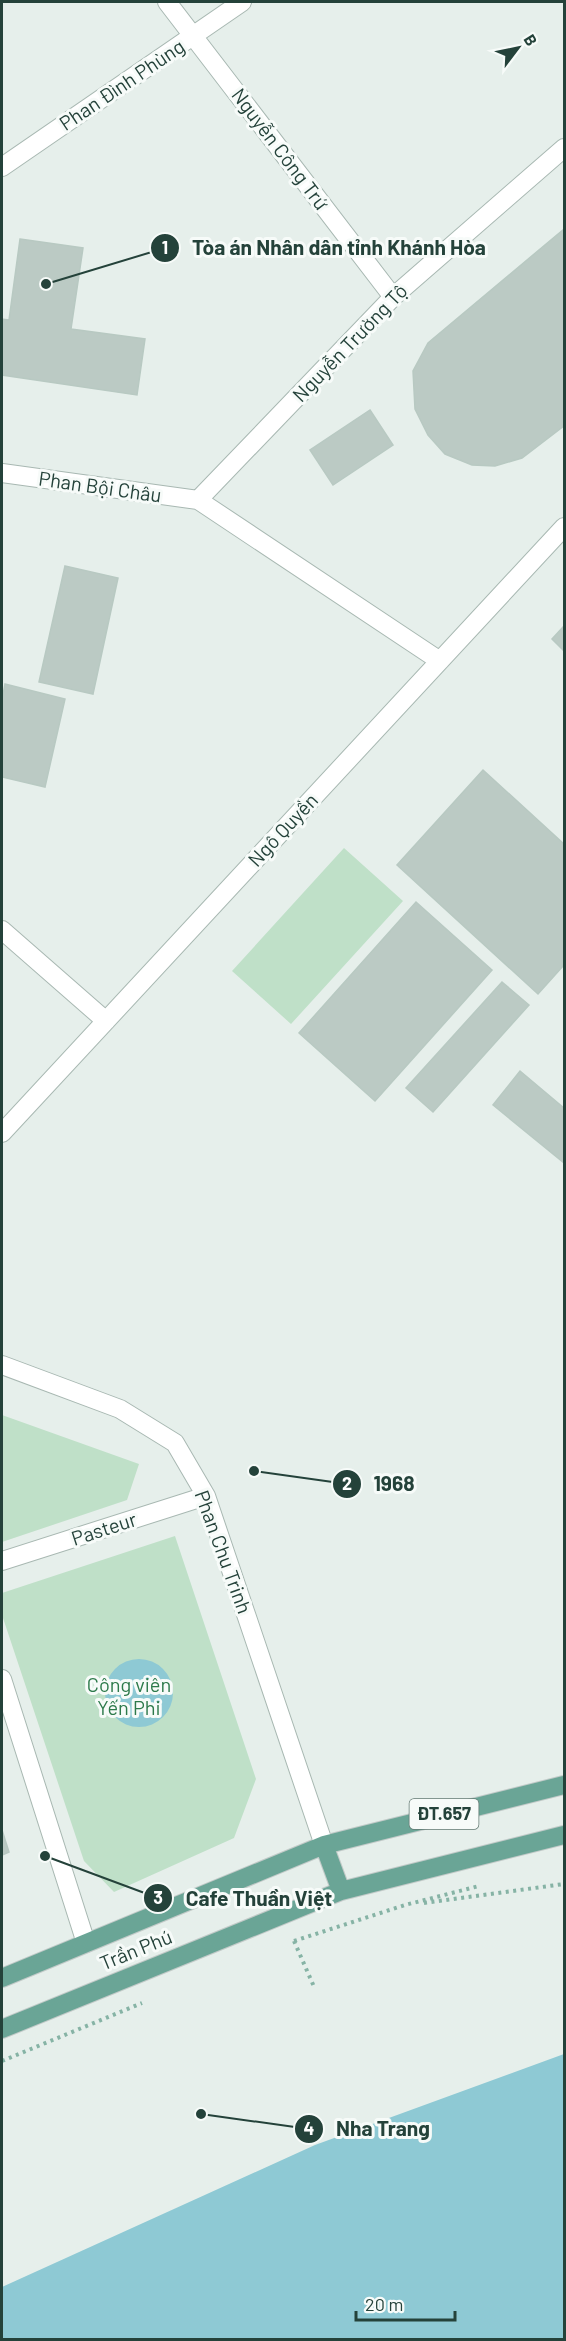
<svg xmlns="http://www.w3.org/2000/svg" width="566" height="2341" font-family="Barlow,sans-serif">
<style>
.green{fill:#bfe0c8}
.water{fill:#8ec9d4}
.building{fill:#bbcac4;stroke:#b8c9c2;stroke-width:1.5}
.lines{fill:none;stroke-linecap:round;stroke-linejoin:round}
.minor-casing{stroke:#a8b8b2;stroke-width:20}
.major-casing{stroke:#c2cac8;stroke-width:20}
.path{stroke:#86b3a5;stroke-width:4;stroke-dasharray:3 4.5;stroke-linecap:butt}
.minor{stroke:#fff;stroke-width:18}
.major{stroke:#6aa596;stroke-width:18}
.labels{text-anchor:middle;stroke-width:6;stroke-linejoin:round;paint-order:stroke}
.shield{fill:#f7fbf9;stroke:#637a73;stroke-width:1.5}
.shield-label{font-size:18px;font-weight:bold;fill:#24423a}
.street-label{font-size:20px;fill:#24423a;stroke:#f7fbf9}
.park-label{font-size:20px;fill:#2d7a4b;stroke:#f7fbf9}
.leader{fill:none;stroke:#24423a;stroke-width:2}
.callout-dot{fill:#24423a;stroke:#f7fbf9;stroke-width:2}
.mark-label{font-size:18px;text-anchor:middle;font-weight:bold;fill:#fff}
.callout-label{font-size:21px;text-anchor:middle;font-weight:bold;fill:#24423a;stroke:#f7fbf9;stroke-width:6;stroke-linejoin:round;paint-order:stroke}
</style>
<rect width="100%" height="100%" fill="#e6efeb"/>
<path class="green" d="M344 848 403 901 291 1024 232 971Z
M2 1415 139 1464 127 1500 2 1542Z
M175 1536 256 1779 234 1838 114 1892 84 1861 2 1615V1593Z"/>
<path class="water" d="M105 1693a34 34 0 1 1 68 0a34 34 0 1 1-68 0Z
M564 2054V2339H2V2287L315 2145Z"/>
<path class="building" d="M564 229V426L522 458 495 466 472 465 445 454 428 435 415 409 413 371 428 343Z
M20 239 83 248 71 329 145 339 137 395 2 375V319L9 320Z
M370 410 393 445 333 485 310 450Z
M65 566 118 578 93 694 39 682Z
M564 626V651L552 639Z
M5 684 65 699 45 787 2 777V700Z
M483 770 564 844V965L538 994 397 865Z
M416 902 492 970 375 1101 299 1033Z
M502 982 529 1005 433 1112 406 1088Z
M520 1071 564 1108V1163L493 1105Z
M2 1830 9 1852 2 1855Z"/>
<g class="lines">
<g class="minor-casing">
<path id="minor" d="M167 2 393 297
M2 167 242 2
M2 473 198 500 440 661
M198 500 393 297 564 148
M2 930 106 1021
M2 1133 564 527
M2 1365 120 1409 175 1443 206 1496 324 1845
M2 1561 206 1496
M2 1679 86 1943"/>
</g>
<g class="major-casing">
<path id="major" d="M324 1845 341 1891
M2 1978 324 1845 564 1785
M2 2029 341 1891 564 1835"/>
</g>
<path class="path" d="M424 1903 564 1884
M294 1941 405 1905 479 1886
M294 1941 315 1989
M2 2061 142 2003"/>
<use href="#minor" class="minor"/>
<use href="#major" class="major"/>
</g>
<g class="labels">
<rect class="shield" x="409.5" y="1799" width="69" height="30" rx="4.5"/>
<g class="shield-label">
<text x="444" y="1820">ĐT.657</text>
</g>
<g class="street-label">
<text transform="translate(122 85) rotate(-34)" y="7">Phan Đình Phùng</text>
<text transform="translate(280 149) rotate(53)" y="7">Nguyễn Công Trứ</text>
<text transform="translate(350 343) rotate(-46)" y="7">Nguyễn Trường Tộ</text>
<text transform="translate(100 487) rotate(8)" y="7">Phan Bội Châu</text>
<text transform="translate(283 830) rotate(-47)" y="7">Ngô Quyền</text>
<text transform="translate(104 1529) rotate(-18)" y="7">Pasteur</text>
<text transform="translate(223 1552) rotate(70)" y="7">Phan Chu Trinh</text>
<text transform="translate(136 1950) rotate(-22)" y="7">Trần Phú</text>
</g>
<g class="park-label">
<text x="129" y="1692">Công viên<tspan x="129" dy="23">Yến Phi</tspan></text>
</g>
</g>
<path class="leader" d="M46 284L165 248M254 1471L347 1484M45 1856L158 1898M201 2114L309 2129"/>
<g class="callout-dot">
<circle cx="46" cy="284" r="6"/>
<circle cx="254" cy="1471" r="6"/>
<circle cx="45" cy="1856" r="6"/>
<circle cx="201" cy="2114" r="6"/>
<circle cx="165" cy="248" r="15"/>
<circle cx="347" cy="1484" r="15"/>
<circle cx="158" cy="1898" r="15"/>
<circle cx="309" cy="2129" r="15"/>
</g>
<g class="mark-label">
<text x="165" y="254">1</text>
<text x="347" y="1490">2</text>
<text x="158" y="1904">3</text>
<text x="309" y="2135">4</text>
</g>
<g class="callout-label">
<text x="339" y="255">Tòa án Nhân dân tỉnh Khánh Hòa</text>
<text x="394" y="1491">1968</text>
<text x="259" y="1906">Cafe Thuần Việt</text>
<text x="383" y="2136">Nha Trang</text>
</g>
<rect width="566" height="2341" fill="none" stroke="#24423a" stroke-width="6"/>
<g transform="translate(518 48) rotate(58)" stroke="#f7fbf9" stroke-width="4.5" paint-order="stroke">
<path d="M0-4.5L10 22L0 15L-10 22Z" fill="#24423a"/>
<text y="-9" font-size="16" font-weight="bold" text-anchor="middle" fill="#24423a">B</text>
</g>
<path d="M356 2311v9h99v-9" fill="none" stroke="#24423a" stroke-width="3"/>
<text x="365" y="2311" font-size="18" fill="#24423a" stroke="#f7fbf9" stroke-width="4.5" paint-order="stroke">20 m</text>
</svg>
